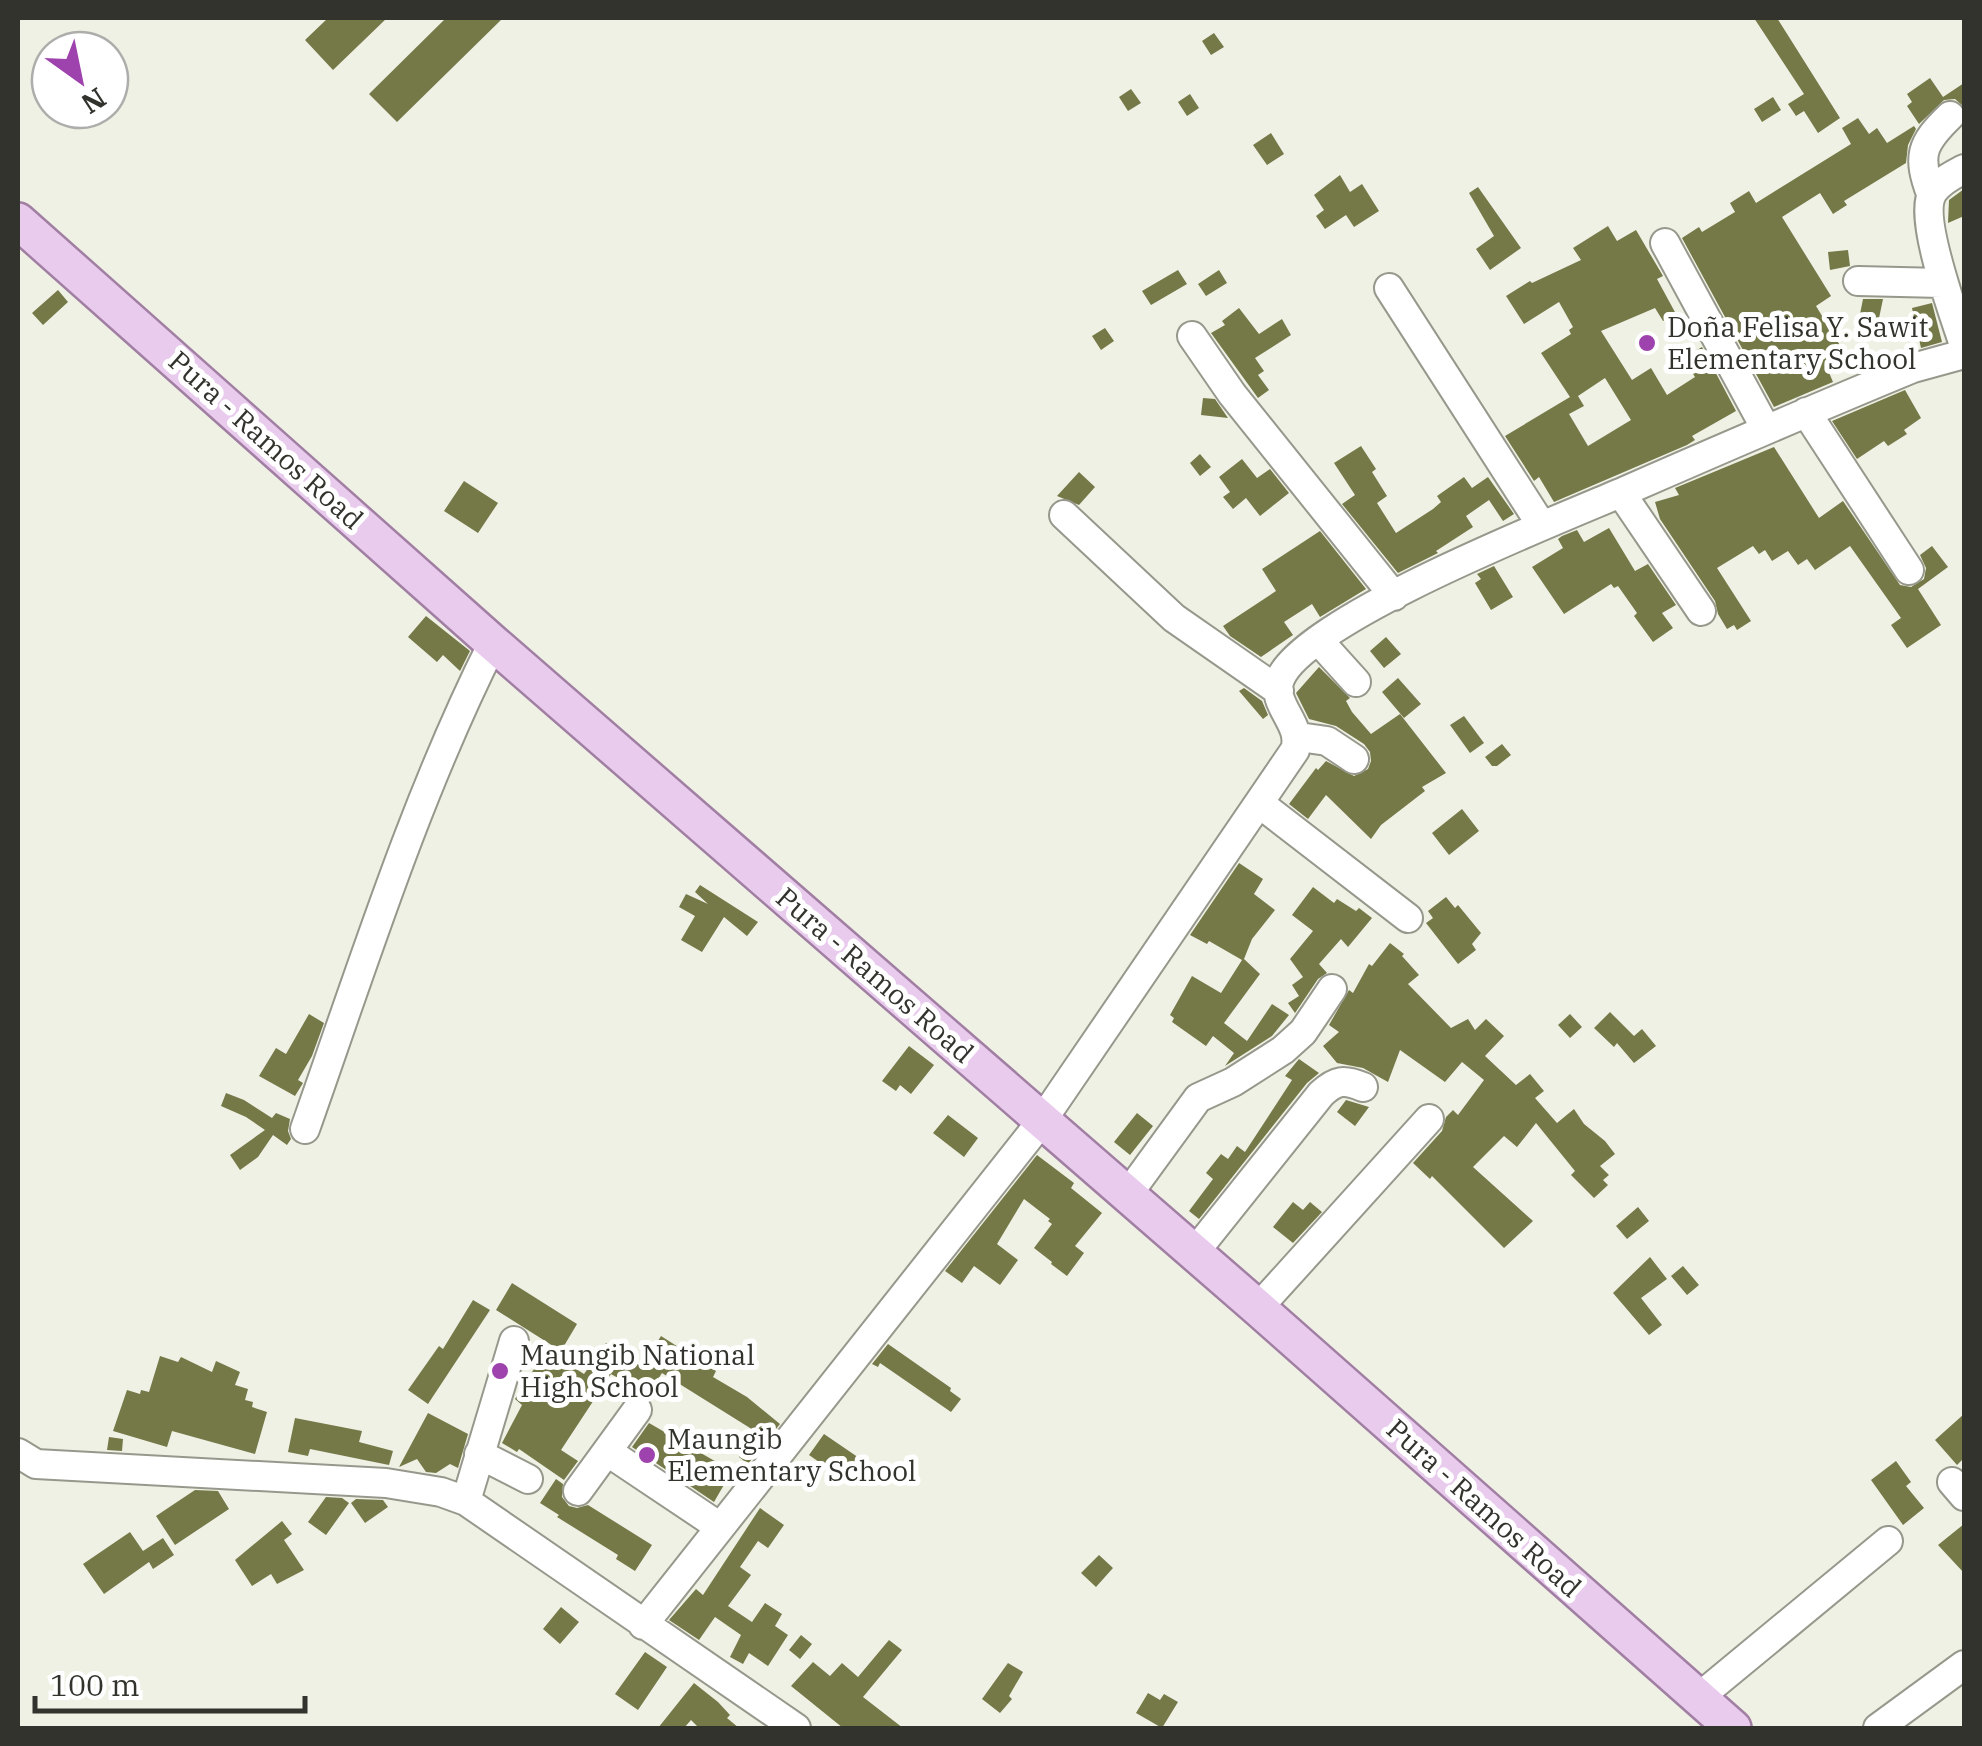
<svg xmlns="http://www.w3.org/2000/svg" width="1982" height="1746" font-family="'IBM Plex Serif',serif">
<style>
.building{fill:#757847;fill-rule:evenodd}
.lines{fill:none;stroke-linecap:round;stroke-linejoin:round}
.minor-casing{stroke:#97988c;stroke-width:32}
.major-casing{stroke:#a07fa3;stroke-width:40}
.minor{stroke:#fff;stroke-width:28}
.major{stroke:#e9cbee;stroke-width:35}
.poi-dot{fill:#9e42ad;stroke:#fff;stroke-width:4}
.labels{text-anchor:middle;stroke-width:10;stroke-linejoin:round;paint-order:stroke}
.poi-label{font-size:28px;fill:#33332e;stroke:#fff;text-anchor:start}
.street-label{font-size:28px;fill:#33332e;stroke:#fff}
</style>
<rect width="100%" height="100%" fill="#f0f1e5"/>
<path class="building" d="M328 18H387L333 70 305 40Z
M446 18H503L397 122 369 94Z
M1754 18H1777L1840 118 1818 133 1804 111 1796 116 1788 104 1804 94Z
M1214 33 1224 47 1211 55 1202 41Z
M1930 78 1943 97 1964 83V107L1955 99 1944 100 1919 124 1907 106 1912 102 1907 94Z
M1131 89 1141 103 1128 111 1119 97Z
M1190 94 1199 108 1187 116 1178 102Z
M1773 97 1781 110 1762 122 1754 109Z
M1858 118 1869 134 1877 128 1887 143 1914 126 1916 129 1908 145 1906 163 1844 201 1847 205 1833 214 1820 193 1782 217 1831 296 1816 306 1844 352 1825 363 1833 382 1774 407 1682 238 1699 227 1702 232 1735 212 1730 203 1749 191 1756 203 1851 144 1842 128Z
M1271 133 1284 154 1267 165 1253 145Z
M1340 175 1350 192 1362 184 1379 211 1354 227 1346 215 1325 229 1316 216 1324 210 1314 195Z
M1478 187 1521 248 1490 270 1476 249 1494 236 1469 193Z
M1964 189V216L1948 223 1949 200Z
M1608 226 1617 241 1636 230 1663 276 1657 279 1676 314 1663 321 1655 308 1601 331 1632 380 1651 368 1667 395 1695 377 1683 358 1702 347 1736 411 1692 436 1695 440 1687 445 1554 502 1539 477 1534 481 1505 436 1570 397 1541 353 1571 334 1569 330 1573 327 1559 302 1524 324 1506 296 1530 281 1532 283 1581 260 1573 248ZM1605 378 1631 420 1588 446 1569 414 1584 406 1578 396Z
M1848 250 1850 266 1830 270 1828 252Z
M1178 270 1187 284 1151 305 1142 291Z
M1219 270 1227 283 1206 296 1198 284Z
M58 290 68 302 43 325 32 313Z
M1863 299H1883L1878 323 1859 319Z
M1932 303 1942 342 1921 348 1912 308Z
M1239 308 1259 334 1282 319 1291 335 1255 358 1264 371 1258 375 1269 390 1258 398 1211 333 1225 325 1222 321Z
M1105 328 1114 341 1101 350 1092 336Z
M1905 390 1921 418 1904 430 1907 434 1888 446 1884 441 1857 459 1832 421Z
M1203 398 1215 399 1228 418 1201 415Z
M1361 446 1376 469 1372 472 1387 496 1377 503 1396 533 1433 509 1441 502 1437 496 1464 477 1472 488 1488 477 1514 514 1503 521 1489 500 1466 516 1473 527 1436 551 1438 553 1398 573 1342 504 1355 495 1334 463Z
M1774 447 1819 518 1843 501 1900 585 1911 587 1924 579 1926 568 1920 555 1932 546 1948 567 1918 589 1941 625 1907 648 1891 625 1901 618 1850 546 1815 570 1807 559 1798 565 1788 551 1772 561 1765 550 1759 554 1753 546 1717 568 1751 621 1737 630 1734 625 1727 629 1718 614 1715 601 1660 519 1655 502 1679 495 1675 488Z
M1200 454 1211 467 1200 476 1190 463Z
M1242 459 1257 478 1270 469 1289 493 1260 516 1246 498 1233 509 1223 497 1230 492 1219 477Z
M1079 472 1095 487 1079 505 1057 496Z
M464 481 498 503 478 533 444 511Z
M1609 528 1635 571 1648 564 1676 605 1662 613 1673 628 1653 642 1634 616 1637 613 1618 586 1614 588 1611 584 1564 614 1532 567 1563 548 1558 539 1562 536 1577 530 1584 542Z
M1320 531 1366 589 1320 617 1312 604 1284 622 1293 635 1261 657 1230 636 1223 626 1276 591 1262 569Z
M1494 566 1513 597 1491 610 1475 583 1481 579 1477 574Z
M426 616 470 651 460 671 443 655 437 662 408 637Z
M1386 637 1401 654 1384 668 1370 651Z
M1319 667 1350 698 1346 701 1352 712 1371 734 1400 714 1446 773 1422 787 1425 791 1381 825 1371 839 1326 795 1308 819 1289 804 1316 768 1318 770 1326 761 1354 776 1368 769 1371 761 1370 752 1364 744 1336 726 1309 719 1296 693Z
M1398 678 1421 704 1404 718 1382 692Z
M1244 688 1262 701 1268 715 1263 719 1239 691Z
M1464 716 1484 743 1470 753 1450 725Z
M1502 744 1511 755 1497 766H1492L1485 757Z
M1462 809 1479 831 1449 855 1432 833Z
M1239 863 1263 879 1254 894 1275 910 1252 939 1244 959 1260 974 1224 1023 1247 1041 1272 1004 1289 1015 1272 1036 1225 1066 1234 1053 1213 1036 1206 1046 1172 1022 1174 1018 1170 1015 1192 976 1221 993 1242 960 1209 941 1207 944 1190 935Z
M700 885 758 922 747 936 724 917 702 952 681 940 695 916 679 907 686 894 708 904 695 892Z
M1313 887 1334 903 1337 899 1356 911 1359 908 1372 918 1348 947 1341 939 1319 964 1327 973 1318 979 1295 1013 1288 1003 1299 996 1292 985 1303 977 1290 959 1313 931 1292 915Z
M1446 897 1455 908 1458 905 1481 933 1472 944 1476 950 1458 964 1426 923 1433 918 1428 911Z
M1390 943 1404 954 1402 956 1419 975 1408 984 1451 1028 1468 1019 1475 1030 1486 1019 1504 1036 1485 1056 1516 1085 1530 1074 1544 1091 1535 1098 1557 1123 1574 1109 1584 1124 1605 1141 1615 1154 1600 1166 1609 1175 1603 1180 1608 1185 1594 1198 1571 1175 1575 1171 1536 1123 1517 1147 1504 1136 1473 1167 1533 1221 1504 1248 1432 1176 1430 1179 1413 1163 1442 1131 1446 1117 1453 1110 1458 1115 1484 1080 1462 1062 1445 1082 1400 1050 1388 1082 1363 1068 1337 1063 1323 1046 1339 1032 1329 1025 1349 990 1353 993 1369 964 1372 966Z
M1610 1012 1634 1036 1642 1029 1656 1046 1634 1063 1617 1043 1614 1047 1594 1028Z
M309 1014 324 1023 312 1056 298 1080 303 1083 295 1096 259 1076 276 1048 286 1054Z
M1570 1014 1582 1027 1570 1038 1558 1025Z
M909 1046 934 1065 911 1094 900 1085 896 1091 882 1081Z
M1299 1059 1319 1073 1307 1083 1199 1219 1189 1211 1213 1179 1206 1173 1221 1154 1228 1159 1237 1146 1245 1152 1292 1080 1285 1076Z
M226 1093 244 1100 272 1118 276 1113 290 1119 288 1131 291 1139 287 1145 273 1135 258 1157 240 1170 230 1155 265 1130 246 1117 221 1106Z
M1346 1100 1369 1107 1355 1126 1337 1112Z
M1137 1113 1153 1126 1130 1155 1114 1142Z
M948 1115 978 1138 964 1157 933 1133Z
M1037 1155 1074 1183 1071 1188 1102 1213 1075 1246 1084 1253 1067 1276 1051 1264 1052 1262 1034 1248 1052 1224 1048 1221 1050 1219 1024 1199 997 1244 1018 1260 1000 1285 974 1266 962 1283 945 1271Z
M1293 1202 1303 1210 1310 1202 1322 1212 1293 1243 1273 1227Z
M1638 1207 1649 1221 1627 1239 1616 1226Z
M1650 1257 1667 1279 1641 1298 1662 1325 1649 1335 1613 1293Z
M1683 1266 1699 1285 1687 1295 1671 1276Z
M512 1283 577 1324 561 1351 496 1310Z
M473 1300 490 1310 428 1404 408 1390 439 1346 443 1349Z
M661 1336 716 1371 713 1377 747 1397 780 1424 748 1464 739 1457 758 1433 662 1373 648 1395 611 1374 561 1450 578 1461 564 1480 519 1449 517 1452 502 1443 522 1405 515 1399 546 1350 584 1374 606 1343 642 1367Z
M888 1344 951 1388 950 1391 961 1399 951 1412 880 1363 878 1367 872 1364Z
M160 1356 178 1362 181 1357 212 1372 216 1361 240 1372 235 1385 248 1389 245 1400 253 1402 252 1407 267 1412 255 1454 172 1431 167 1447 113 1431 127 1390 140 1394 141 1390 149 1392Z
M428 1413 468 1434 458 1468 450 1464 436 1473 426 1472 417 1459 399 1467Z
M1964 1414V1458L1957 1465 1935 1440Z
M295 1418 362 1431 359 1442 393 1451 389 1465 310 1449 308 1456 288 1452Z
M649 1423 732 1471 714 1502 632 1447Z
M824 1434 865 1462 849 1483 809 1455Z
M109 1437 123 1439 122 1451 107 1450Z
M1896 1461 1911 1482 1906 1486 1924 1508 1903 1525 1871 1480Z
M556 1479 563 1484 562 1497 569 1506 577 1508 588 1505 652 1545 635 1571 616 1559 618 1555 557 1517 559 1515 540 1503Z
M195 1490 218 1491 229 1509 175 1545 156 1516Z
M326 1497 342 1498 349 1503 326 1535 308 1522Z
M356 1499 383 1500 388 1507 365 1523 351 1503Z
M760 1508 784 1525 768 1548 758 1541 740 1567 751 1575 728 1606 752 1622 765 1603 782 1614 775 1626 788 1635 768 1666 749 1653 743 1664 730 1657 741 1635 715 1617 699 1640 669 1620 696 1589 703 1595Z
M282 1521 292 1534 284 1540 304 1570 277 1584 271 1574 252 1586 235 1560Z
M1964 1524V1573L1938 1545Z
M130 1532 143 1551 163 1538 174 1555 153 1569 149 1562 104 1594 83 1564Z
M1099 1555 1113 1568 1096 1587 1081 1573Z
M561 1607 579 1622 560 1644 543 1629Z
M801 1635 812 1644 800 1659 789 1650Z
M889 1640 902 1650 863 1697 903 1728H843L791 1686 813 1662 830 1676 842 1663 858 1677Z
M645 1652 667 1667 638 1710 615 1694Z
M1008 1663 1023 1672 1009 1696 1012 1699 1000 1713 982 1699Z
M694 1683 718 1702 730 1715 727 1718 739 1728H699L691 1720 684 1728H658Z
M1148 1693 1160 1700 1164 1694 1178 1702 1162 1728 1136 1713Z"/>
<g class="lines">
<g class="minor-casing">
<path id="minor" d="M1964 169C1953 175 1940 181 1933 192 1917 216 1955 317 1964 345
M1931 194C1917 156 1921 144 1950 116
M1665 243 1766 429
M1858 281 1942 283
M1389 288 1542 526
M1192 336 1232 394 1394 596
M1806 412 1909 570
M1621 493 1701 611
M1064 515 1174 618 1279 691
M1319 641 1356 682
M1299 737 1327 741 1354 759
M1259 803 1408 918
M305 1129C363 965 415 798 493 643
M1128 1194 1198 1098 1233 1082 1283 1050 1303 1032 1332 989
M1194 1253 1321 1094C1336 1080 1344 1079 1363 1087
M1258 1308 1429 1119
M608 1452 720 1527
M18 1453 36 1464 386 1483 441 1492 466 1501 796 1728
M479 1454 528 1479
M1952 1482 1964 1496
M578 1491 637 1410
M466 1501 514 1341
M643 1625 1041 1122 1295 750C1304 724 1270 705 1280 679 1304 619 1560 519 1625 491 1721 449 1816 408 1913 368L1964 354
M1698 1698 1888 1541
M1878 1728 1964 1665"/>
</g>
<g class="major-casing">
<path id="major" d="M18 221 493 643 1258 1308 1733 1728"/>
</g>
<use href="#minor" class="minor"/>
<use href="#major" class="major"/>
</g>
<g class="poi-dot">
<circle cx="1647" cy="343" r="10"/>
<circle cx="500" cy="1371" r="10"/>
<circle cx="647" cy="1455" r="10"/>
</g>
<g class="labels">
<g class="poi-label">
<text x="1667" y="337">Doña Felisa Y. Sawit<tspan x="1667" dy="32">Elementary School</tspan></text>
<text x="520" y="1365">Maungib National<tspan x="520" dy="32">High School</tspan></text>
<text x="667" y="1449">Maungib<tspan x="667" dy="32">Elementary School</tspan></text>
</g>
<g class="street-label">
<text transform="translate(266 440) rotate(42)" y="10">Pura - Ramos Road</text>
<text transform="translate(875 975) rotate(41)" y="10">Pura - Ramos Road</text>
<text transform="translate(1484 1508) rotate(42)" y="10">Pura - Ramos Road</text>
</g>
</g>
<rect width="1982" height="1746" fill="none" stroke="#33332e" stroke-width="40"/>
<g transform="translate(80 80) rotate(147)"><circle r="48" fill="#ffffff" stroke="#adadab" stroke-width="2.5"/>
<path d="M0-8L18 38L0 25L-18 38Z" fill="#9e42ad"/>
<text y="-15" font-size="28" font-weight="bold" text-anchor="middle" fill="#33332e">N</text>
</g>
<path d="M35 1696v15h270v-15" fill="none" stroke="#33332e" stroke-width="5"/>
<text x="50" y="1696" font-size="30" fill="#33332e" stroke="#ffffff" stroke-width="8" paint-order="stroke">100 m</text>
</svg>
